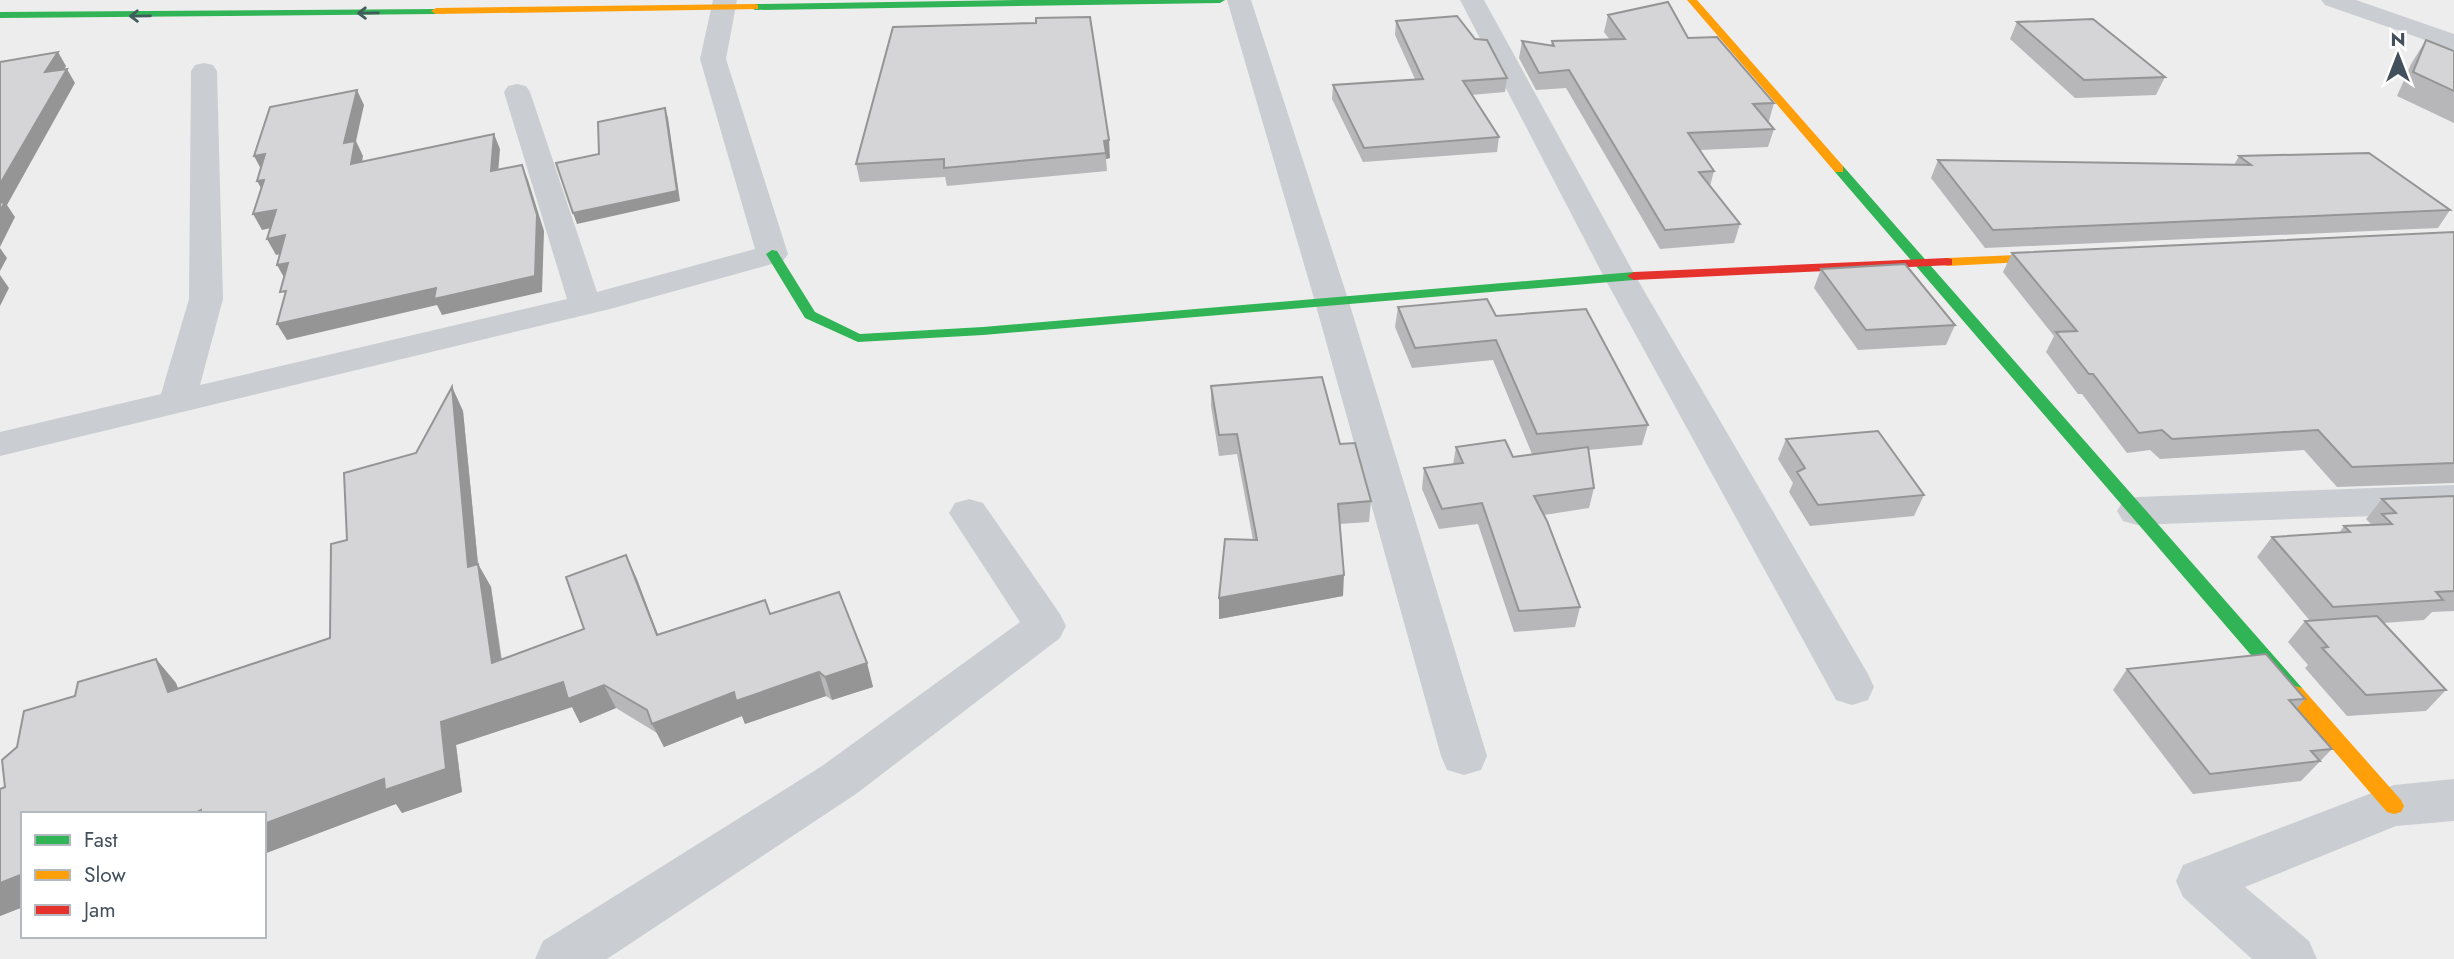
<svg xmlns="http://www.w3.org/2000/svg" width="2454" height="959" font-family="Jost,sans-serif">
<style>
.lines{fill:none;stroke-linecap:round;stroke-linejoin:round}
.street{fill:#caced2;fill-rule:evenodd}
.fast{fill:#30b455;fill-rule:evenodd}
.slow{fill:#ff9f0a;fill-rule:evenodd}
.jam{fill:#e5322d;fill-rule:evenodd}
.wall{fill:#b7b7b9}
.shaded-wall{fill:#959596}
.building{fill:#d5d5d7;stroke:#959596;stroke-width:2}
.oneway{stroke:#3f5e5b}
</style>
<rect width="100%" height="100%" fill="#eeeded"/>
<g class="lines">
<path class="street" d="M713 0H737L726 59 788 254 783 261 610 309 0 456V432L161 394 189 299 191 71 195 65 204 63 213 65 217 71 223 299 200 385 567 299 504 92 508 86 517 84 526 86 530 92 597 292 755 249 700 59Z
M1227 0H1251L1349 302 1487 756 1481 770 1464 775 1447 770 1441 756 1315 302Z
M1460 0H1484L1636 277 1868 674 1874 687 1868 700 1852 705 1836 700 1604 277Z
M2321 0H2356L2454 34V50L2325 5Z
M2454 485V513L2137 525 2123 521 2117 511 2123 501 2137 497Z
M969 499 983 503 1060 614 1066 626 1060 638 856 794 607 959H535L543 941 822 766 1020 622 949 513 955 503Z
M2454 779V821L2396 826 2245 887 2309 941 2317 959H2252L2183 897 2176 881 2183 865 2377 791 2394 785Z"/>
<path class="fast" d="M1024 0H1225L1220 3 755 10 750 7 755 4Z
M440 9V13L436 14 0 18V12Z
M1839 165 1843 166 2302 688 2304 693 2302 698 2295 700 2288 698 1835 172 1833 169Z
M772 250 777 251 815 312 860 334 983 327 1634 272 1641 276 1634 280 983 335 858 342 805 318 766 254Z"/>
<path class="slow" d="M1687 0H1697L1843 166V172H1835Z
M755 4 758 5V9L436 14 431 11 436 8Z
M2061 253 2067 257 2066 260 1947 266 1940 262 1947 258Z
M2295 686 2302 688 2401 800 2404 806 2401 812 2394 814 2387 812 2288 698 2286 693 2288 688Z"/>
<path class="jam" d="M1947 258 1952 259V265L1634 280 1627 276 1634 272Z"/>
</g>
<path class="wall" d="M1608 15 1688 38 1774 103 1769 121H1767L1774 129 1768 147 1700 150 1714 171 1710 186 1740 224 1734 243 1660 249 1566 88 1536 90 1519 58 1522 41 1551 45 1552 41 1610 40 1604 32Z
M1396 21 1475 39 1507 78 1505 92 1471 95 1499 137 1497 152 1363 162 1332 99 1333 85 1415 79 1395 35Z
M2017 22 2165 77 2156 95 2075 98 2010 39Z
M1036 23 1110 158 1106 159 1107 171 947 186 945 177 860 182 856 164Z
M2426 40 2454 51V123L2397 96 2411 64Z
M2239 156 2450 210 2438 228 1985 248 1931 178 1938 160 2234 165Z
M2454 232V483L2337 487 2304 450 2160 459 2150 450 2127 453 2082 394H2078L2046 352 2054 336 2003 272 2012 253Z
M1821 269 1955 325 1946 345 1858 350 1814 288Z
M1398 307 1496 316 1648 425 1642 445 1588 450 1594 488 1589 508 1544 515 1580 607 1575 627 1514 632 1478 524 1439 529 1422 489 1424 468 1453 465 1456 447 1513 457 1532 454 1493 360 1412 368 1395 327Z
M1211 386 1340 444 1371 501 1369 522 1340 524 1343 596 1219 619V598L1253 540 1237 454 1219 456 1211 406Z
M452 387 463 411 478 564 491 587 502 660 584 629 626 555 658 634 770 614 867 663 873 687 832 700 826 696 745 724 742 716 664 747 657 733 616 708 580 723 572 707 456 745 462 792 402 813 396 804 264 814H23V907L0 916V789L5 787 75 696 156 659 176 683 178 689 330 638 416 453Z
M1786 439 1924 495 1914 516 1810 526 1789 492 1793 483 1778 459Z
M2454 496V611L2432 612 2424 620 2383 623 2446 690 2426 711 2347 716 2305 668 2308 665 2288 642 2305 621H2310L2257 557 2272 537 2339 533 2344 526 2372 525 2366 519 2382 499Z
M2127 669 2305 699 2297 709 2332 749 2301 781 2193 794 2113 690Z"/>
<path class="shaded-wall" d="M58 52 66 66 54 87 45 72Z
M67 69 75 83 7 205 15 217 0 247V184Z
M357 90 364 105 356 141 363 156 359 179 351 164 344 143Z
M665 108 668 118 680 201 577 224 573 213Z
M494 134 500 149 497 186 491 171Z
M1109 140 1110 158 1106 159 1104 141Z
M265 154 262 171 254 156Z
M522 165 528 180 544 231 542 292 442 315 437 305 287 340 277 324Z
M264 180 266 197 257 181Z
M276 210 284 225 262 230 253 214Z
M285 235 294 251 276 255 267 239Z
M0 248 7 258 0 271Z
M288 263 286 281 277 265Z
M0 275 9 288 0 306Z
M452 387 463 411 478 564 491 587 505 687 492 663 468 567Z
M626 555 637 579 667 659 657 635Z
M1344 575 1343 596 1219 619V598Z
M156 659 176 683 188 716 168 692Z
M867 663 873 687 832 700 825 677Z
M819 672 826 696 745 724 742 716 664 747 652 724 734 692Z
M563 682 604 685 616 708 580 723 572 707 456 745 462 792 402 813 396 804 264 854V824L441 722Z
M23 874V907L0 916V883Z"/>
<path class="building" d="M1668 2 1688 38 1717 37 1774 103 1753 104 1774 129 1688 133 1714 171 1699 172 1740 224 1665 230 1569 70 1539 73 1522 41 1554 46 1552 41 1625 39 1608 15Z
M1457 16 1475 39 1487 40 1507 78 1463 81 1499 137 1364 148 1333 85 1423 79 1396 21Z
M1090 17 1109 140 1104 141 1106 153 944 168V159L856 164 893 27 1036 23V18Z
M2093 19 2165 77 2084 80 2017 22Z
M2426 40 2454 51V91L2413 72Z
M58 52 45 72 67 69 0 184V62Z
M357 90 344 143 355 141 351 164 494 134 491 171 522 165 537 215 535 276 434 299 436 288 277 324 286 291 280 292 288 263 277 265 285 235 267 239 276 210 253 214 264 180 257 181 265 154 254 156 270 107Z
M665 108 677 191 573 213 556 163 599 154 598 122Z
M2369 153 2450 210 1993 230 1938 160 2251 165 2239 156Z
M5 202 0 211V203Z
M2454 232V463L2352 467 2318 430 2172 439 2162 430 2139 433 2093 374H2089L2056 332 2077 331 2012 253Z
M1905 264 1955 325 1866 330 1821 269Z
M1487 299 1496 316 1586 309 1648 425 1537 434 1496 340 1415 348 1398 307Z
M1322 377 1340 444 1355 443 1371 501 1338 504 1344 575 1219 598 1225 539 1257 540 1237 434 1219 435 1211 386Z
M452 387 468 567 478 564 492 663 584 629 566 577 626 555 657 635 765 600 770 614 839 592 867 663 825 677 819 672 736 701 734 692 652 724 647 710 604 685 568 699 563 682 441 722 446 769 385 790 384 779 264 824V814H201V810L193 814H23V874L0 883V789L5 787 2 760 17 747 24 711 75 696 78 682 156 659 168 692 330 638 331 544 347 540 344 473 416 453Z
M1878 431 1924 495 1818 505 1797 472 1805 468 1786 439Z
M1505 440 1513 457 1588 447 1594 488 1534 496 1547 521 1580 607 1519 611 1482 503 1442 509 1424 468 1463 463 1456 447Z
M2454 496V591L2436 592 2443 600 2333 607 2272 537 2350 532 2344 526 2392 524 2382 514 2396 513 2382 499Z
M2377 616 2446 690 2366 695 2322 648 2328 647 2305 621Z
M2266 654 2305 699 2289 700 2332 749 2311 751 2320 761 2210 774 2127 669Z"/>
<defs><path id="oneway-shaft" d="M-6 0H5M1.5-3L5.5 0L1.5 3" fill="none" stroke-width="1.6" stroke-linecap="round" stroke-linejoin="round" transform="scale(1.75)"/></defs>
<g class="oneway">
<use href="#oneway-shaft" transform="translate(368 13) rotate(179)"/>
<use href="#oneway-shaft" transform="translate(140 16) rotate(179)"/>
</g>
<rect x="21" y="812" width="245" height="126" fill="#ffffff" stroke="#b3b9be" stroke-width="2"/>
<rect x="35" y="835" width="35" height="10" fill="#30b455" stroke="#b3b9be" stroke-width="2"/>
<text x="84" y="847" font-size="21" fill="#424f5c">Fast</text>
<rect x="35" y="870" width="35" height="10" fill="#ff9f0a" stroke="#b3b9be" stroke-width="2"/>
<text x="84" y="882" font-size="21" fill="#424f5c">Slow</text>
<rect x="35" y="905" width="35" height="10" fill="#e5322d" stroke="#b3b9be" stroke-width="2"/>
<text x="84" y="917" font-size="21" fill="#424f5c">Jam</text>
<g transform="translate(2398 56)" stroke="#ffffff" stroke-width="5" paint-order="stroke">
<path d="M0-5L12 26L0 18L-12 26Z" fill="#424f5c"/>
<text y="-10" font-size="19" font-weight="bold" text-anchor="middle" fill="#424f5c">N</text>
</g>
</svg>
